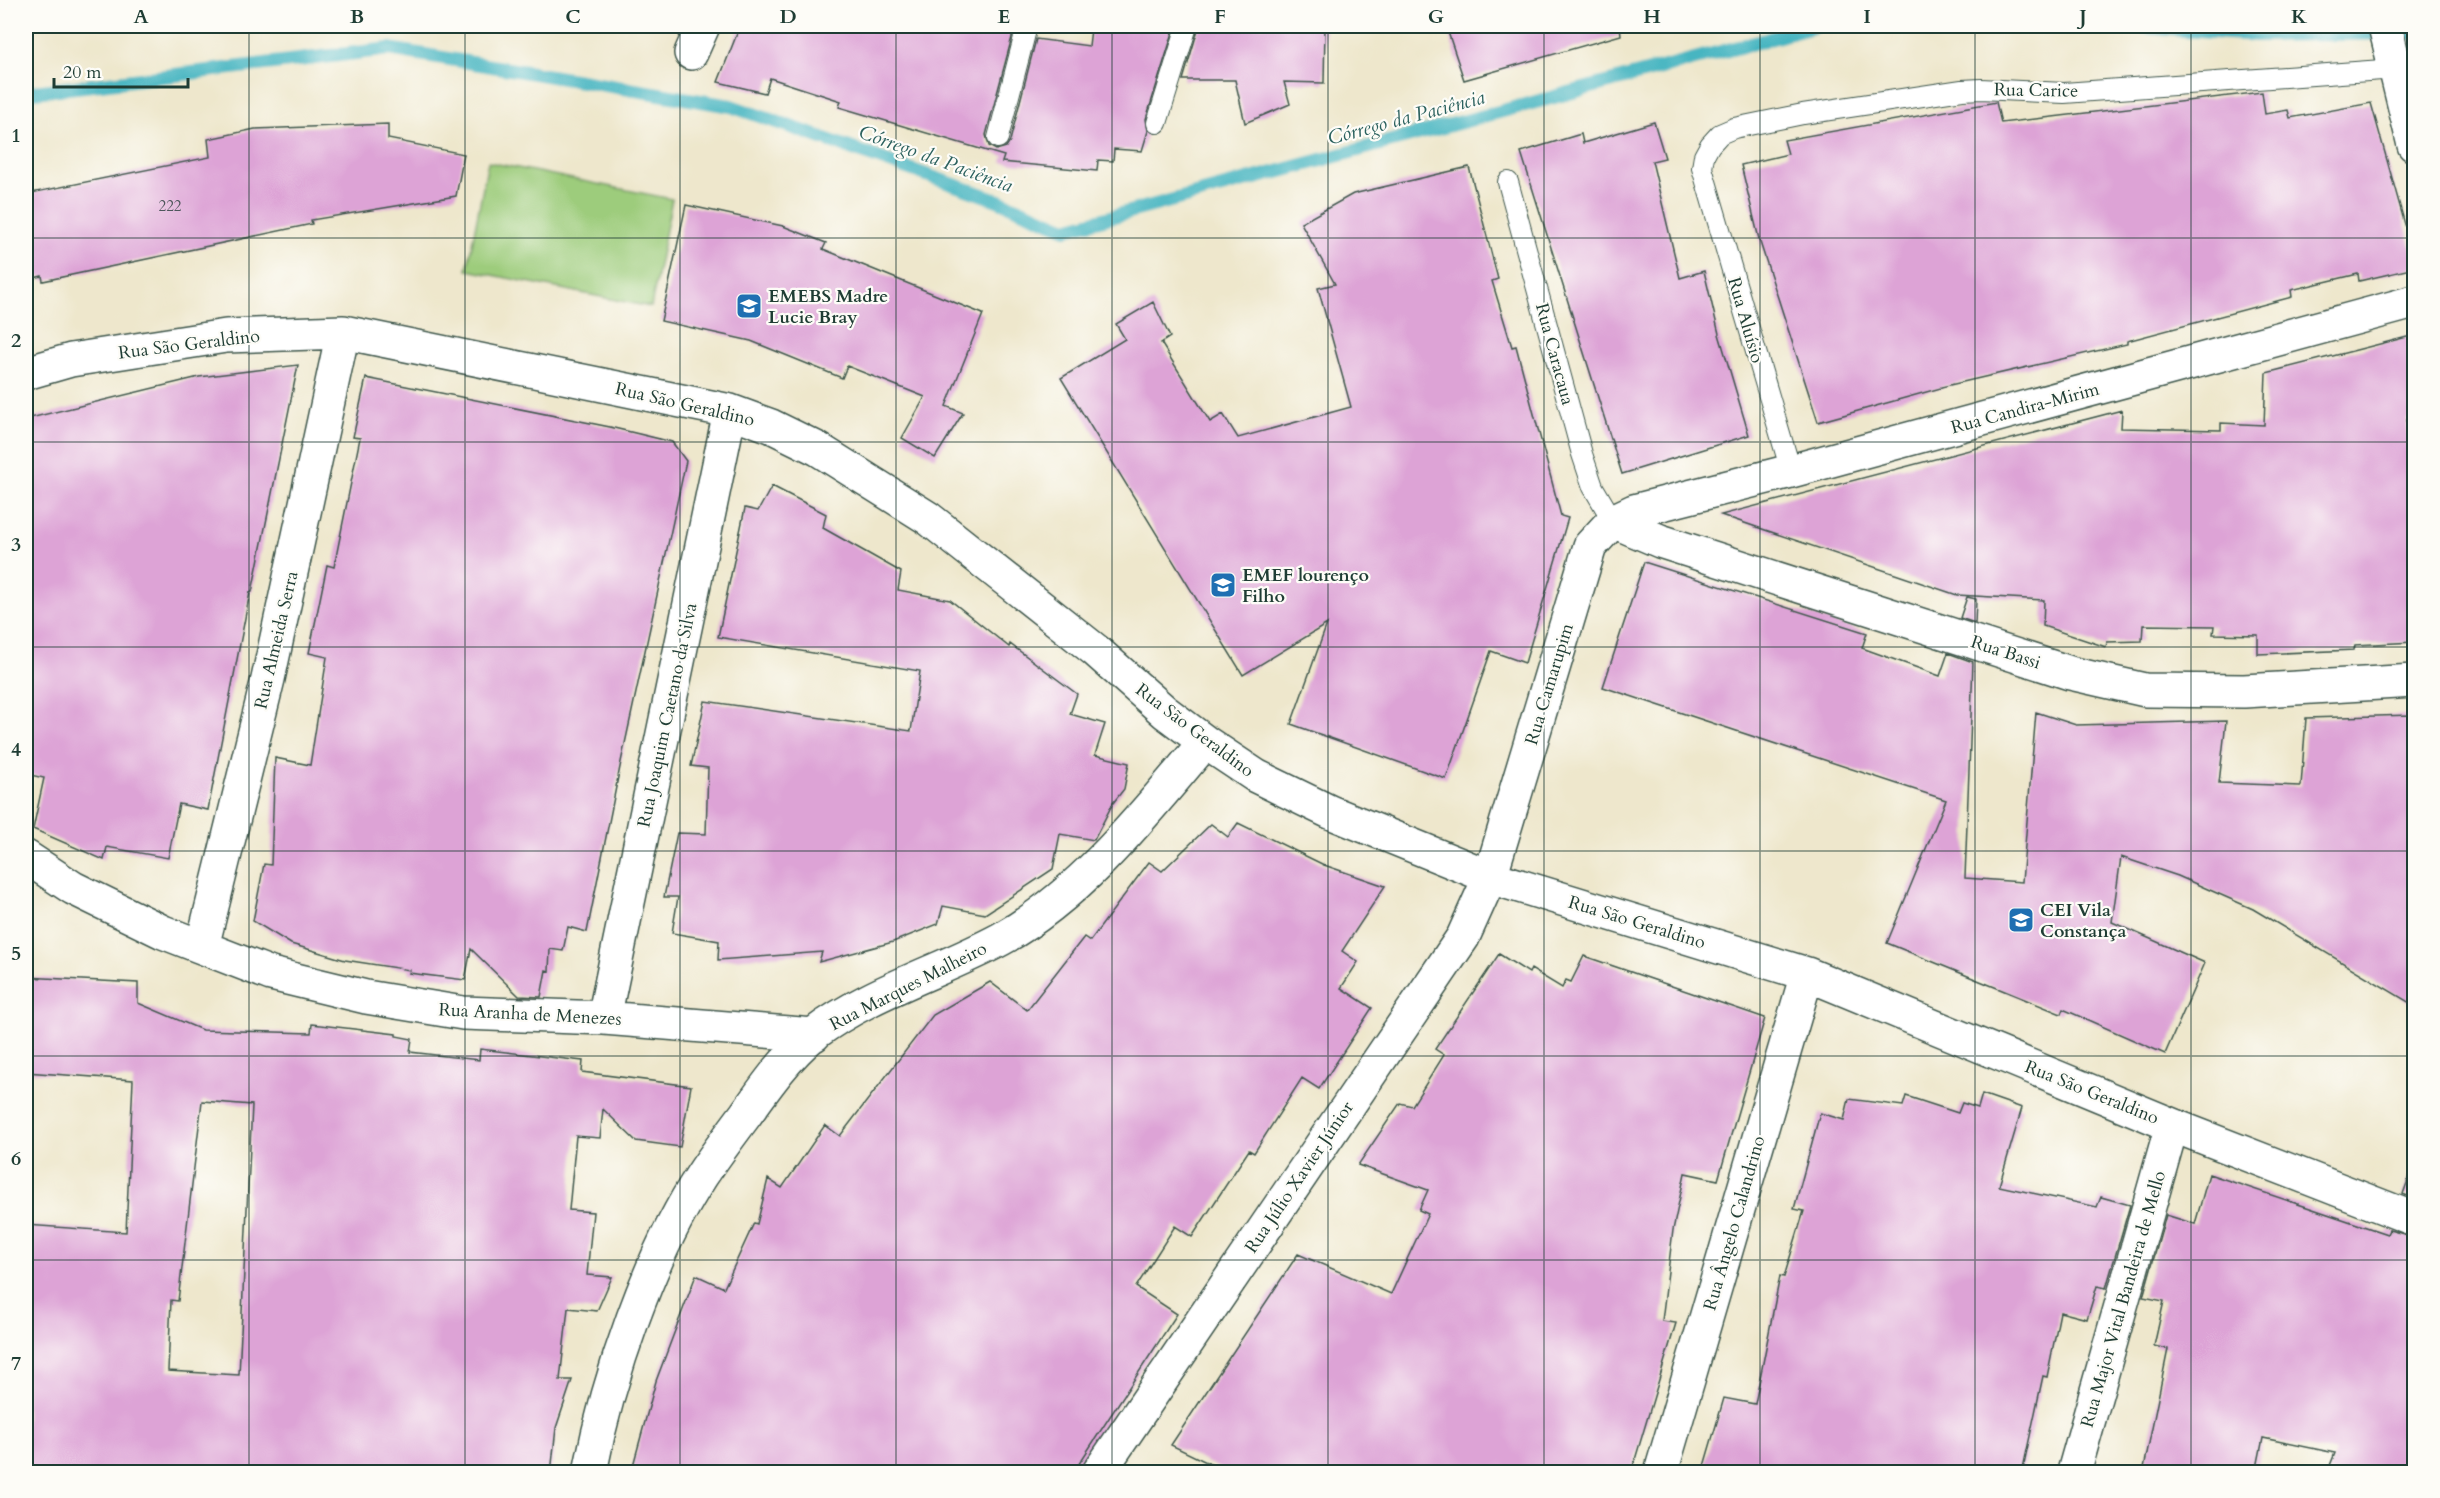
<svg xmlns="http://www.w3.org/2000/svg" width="2440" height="1498" font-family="Cardo,serif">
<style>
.green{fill:#9dcc7b;stroke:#5e8458;stroke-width:1.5}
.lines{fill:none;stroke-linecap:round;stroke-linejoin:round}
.stream{stroke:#47b5c1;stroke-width:14}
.building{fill:#dda3d6;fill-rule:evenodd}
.service-casing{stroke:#3e564b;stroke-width:22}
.minor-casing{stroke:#3e564b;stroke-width:36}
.service{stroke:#fff;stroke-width:20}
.minor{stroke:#fff;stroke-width:33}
.grid{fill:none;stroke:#1f3d34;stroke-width:1.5;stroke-opacity:0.55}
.labels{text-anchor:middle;stroke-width:4.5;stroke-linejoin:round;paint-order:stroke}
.number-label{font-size:15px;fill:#4e565c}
.street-label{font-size:18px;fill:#1f3d34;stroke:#fdfcf7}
.poi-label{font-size:18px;font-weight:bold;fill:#1f3d34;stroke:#fdfcf7;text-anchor:start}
.water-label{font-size:20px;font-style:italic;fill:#2b615e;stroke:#fdfcf7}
.neatline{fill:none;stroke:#1f3d34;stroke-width:2}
.grid-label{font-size:20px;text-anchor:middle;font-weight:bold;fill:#1f3d34}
</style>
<rect width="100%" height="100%" fill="#fdfcf7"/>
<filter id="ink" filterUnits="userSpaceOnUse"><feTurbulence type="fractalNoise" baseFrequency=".0167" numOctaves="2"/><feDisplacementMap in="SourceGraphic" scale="12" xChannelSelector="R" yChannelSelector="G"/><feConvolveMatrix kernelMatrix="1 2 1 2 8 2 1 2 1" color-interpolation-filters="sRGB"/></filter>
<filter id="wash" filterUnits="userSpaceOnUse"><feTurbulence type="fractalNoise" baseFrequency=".008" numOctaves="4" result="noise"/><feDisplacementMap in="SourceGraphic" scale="24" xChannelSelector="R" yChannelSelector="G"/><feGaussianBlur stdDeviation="1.35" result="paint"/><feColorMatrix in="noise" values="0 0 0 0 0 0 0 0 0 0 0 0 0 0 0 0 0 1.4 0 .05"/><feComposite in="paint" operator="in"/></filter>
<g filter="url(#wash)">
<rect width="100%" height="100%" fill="#eee7cc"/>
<path class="green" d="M488 162 672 199 651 307 467 270Z"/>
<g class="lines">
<path class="stream" d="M2127 26 2258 35 2414 33
M26 93 389 49 731 106 1000 201 1066 229 1816 26"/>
</g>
<g id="blocks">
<path class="building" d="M740 26H1015L986 135 989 146 996 150 1006 147 1010 141 1036 39 1089 46 1091 29 1117 32 1118 26H1175L1146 119 1148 131 1142 151 1114 149 1113 161 1098 160 1097 171 1002 162 1004 156 839 107 841 101 770 78 765 93 718 82Z
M1199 26H1325L1324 83 1284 82 1290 104 1245 123 1235 80H1183Z
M1446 26H1620L1621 35 1464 80Z
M2262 92 2265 114 2288 110 2290 118 2371 103 2415 260V268L2359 281 2358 274 2291 290 2292 297 2127 341V344L1941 387V388L1818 422 1759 239 1741 165 1788 154 1784 140 1996 102 2001 123Z
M1654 122 1665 158 1652 161 1680 278 1704 271 1719 334 1749 435 1622 474 1521 152 1581 134 1583 143Z
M388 124V139L464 154 456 196 311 220 312 224 43 281 42 276 34 278 26 237V194L210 157 208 139 255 129Z
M1469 167 1498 279 1492 281 1512 347 1516 346 1561 516 1568 518 1525 663 1491 651 1446 779 1291 724 1327 624 1243 675 1061 378 1125 339 1116 324 1153 302 1170 337 1161 343 1210 422 1223 414 1238 438 1351 407 1318 288 1335 284 1301 223 1353 194Z
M686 205 783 226 826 243 823 249 983 314 946 406 963 413 935 458 902 438 925 397 847 366 842 378 751 341 661 321Z
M2415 335V419H2407L2413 486H2415V642L2355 645 2354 650 2258 654V635L2213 634 2214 626 2143 625 2142 641 2107 642 2106 647 2043 626 2044 600 1957 595 1721 515 2122 410 2121 428 2221 430V423L2264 425 2266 373Z
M298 365 252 592H250L208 810 179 804 168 858 107 847 104 860 33 829 44 778 26 774V439L30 418 199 377Z
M366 378 610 427 672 442 686 461 621 762 587 932 568 927 563 951 550 949 549 971 546 970 541 997 519 996 471 949 465 980 409 973 410 970 345 960 291 944 253 921 264 864 271 865 275 758 310 765 327 657 309 653 327 565 334 567 360 438 353 437Z
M772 486 826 514 823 528 901 572 898 590 950 600 1009 647 1010 644 1077 694 1070 714 1105 724 1095 755 1129 763 1124 789 1113 803 1094 840 1060 834 1053 869 985 914 943 906 938 924 893 942 819 962 822 952 718 960 719 941 672 933 678 897H664L677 833 706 834 708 768 691 766 705 701 911 731 920 671 718 637 745 508 758 511Z
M1644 562 1867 633 1862 648 1940 676 1948 653 1973 662 1965 878 2022 882 2036 712 2076 725 2226 721 2219 783 2301 786 2306 718 2412 715 2409 759H2415V1006L2253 909 2178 876 2121 857 2112 922 2205 963 2165 1054 2063 1009 2061 1014 1887 943 1946 800 1603 687Z
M1967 597 1976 599 1975 623 1960 618Z
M1238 823 1324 865 1385 886 1342 951 1358 962 1341 988 1372 1008 1319 1089 1302 1078 1254 1153 1249 1150 1192 1237 1175 1226 1136 1287 1177 1314 1073 1473H631L656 1381 696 1275 724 1288 754 1223 757 1224 768 1179 782 1188 825 1125 840 1136 933 1015 990 982 1027 1010 1084 937 1090 941 1149 862 1162 871 1211 824 1228 837Z
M1499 954 1529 973 1531 969 1562 988 1566 980 1571 982 1584 956 1765 1018 1718 1180 1685 1173 1673 1230 1662 1321 1676 1323 1631 1473H1229L1171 1445 1298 1254 1391 1294 1428 1214 1419 1210 1428 1190 1358 1165 1400 1103 1412 1106 1444 1055 1435 1049Z
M26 977 138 983V1003L202 1030 311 1033 312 1024 396 1034V1036L412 1039 410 1052 479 1060 480 1049 583 1061 582 1072 691 1086 680 1147 636 1141 603 1109 600 1138 576 1136 569 1210 593 1212 587 1275 612 1277 597 1311 568 1308 560 1380H572L556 1428 551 1473H26V1225L126 1232 133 1080 26 1072ZM202 1101 252 1105 239 1375 168 1371 171 1300 178 1301Z
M1982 1094 2022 1108 1999 1186 2097 1207 2101 1197 2130 1205 2106 1288 2097 1286 2087 1319 2060 1312 2047 1377 2043 1376 2022 1473H1702L1724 1398 1755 1404 1780 1276 1784 1277 1804 1211 1794 1209 1820 1113 1844 1120 1849 1099 1903 1106 1906 1096 1958 1113 1962 1103 1978 1108Z
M2411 1172H2415V1199L2403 1194Z
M2209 1174 2387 1234 2389 1230 2415 1237V1473H2327L2335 1453 2263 1438 2256 1473H2143L2168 1349 2154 1346 2164 1301 2143 1297 2166 1215 2195 1224Z"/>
</g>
</g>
<g filter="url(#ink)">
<use href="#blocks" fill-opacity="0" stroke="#3e564b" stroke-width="1.5"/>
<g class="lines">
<g class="service-casing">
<path id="service" d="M1157 123 1187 26
M998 138 1027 26
M1508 182 1582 454 1593 487 1613 521
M1791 471 1702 168 1704 156 1710 145 1720 134 1734 128 1803 114 1962 90 1981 89 2064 93 2396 69"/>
</g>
<g class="minor-casing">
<path id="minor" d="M2385 26 2414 145
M691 53 703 26
M26 373 71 360 226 336 343 332 730 411 771 426 818 449 928 518 1095 650 1165 712 1205 742 1256 776 1330 812 1490 877 1807 974 2172 1125 2414 1219
M1613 521 1660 541 2070 673 2145 690 2244 691 2414 681
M26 857 73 888 163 932 271 974 366 997 463 1013 604 1018 814 1035
M202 947 268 679 343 332
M604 1018 730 411
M590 1472C608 1378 649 1256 702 1175 716 1154 731 1134 746 1114 766 1086 787 1056 814 1034 869 992 940 972 1001 939 1082 894 1146 812 1205 742
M1099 1472 1463 937 1490 877 1590 546 1613 521 1634 511 1791 471 2414 302
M1661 1472 1807 974
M2074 1472 2172 1125"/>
</g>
<use href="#service" class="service"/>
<use href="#minor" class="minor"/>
</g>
</g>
<path class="grid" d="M249 26V1472M465 26V1472M680 26V1472M896 26V1472M1112 26V1472M1328 26V1472M1544 26V1472M1760 26V1472M1975 26V1472M2191 26V1472M26 238H2414M26 442H2414M26 647H2414M26 851H2414M26 1056H2414M26 1260H2414"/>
<defs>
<g id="school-square" transform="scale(1.35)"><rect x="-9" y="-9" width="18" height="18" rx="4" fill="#1f6fb2" stroke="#fdfcf7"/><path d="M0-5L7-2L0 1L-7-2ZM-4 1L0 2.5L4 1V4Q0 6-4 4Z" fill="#fff"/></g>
</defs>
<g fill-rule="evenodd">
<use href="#school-square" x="749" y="306"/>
<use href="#school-square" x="1223" y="585"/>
<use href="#school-square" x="2021" y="920"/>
</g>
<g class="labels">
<g class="number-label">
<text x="170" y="211">222</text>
</g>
<g class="street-label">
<text transform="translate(2036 90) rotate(1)" y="6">Rua Carice</text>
<text transform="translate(1746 320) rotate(74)" y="6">Rua Aluísio</text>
<text transform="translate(189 344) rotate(-7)" y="6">Rua São Geraldino</text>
<text transform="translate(1555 354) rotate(75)" y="6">Rua Caracaua</text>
<text transform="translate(685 404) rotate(13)" y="6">Rua São Geraldino</text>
<text transform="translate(2025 408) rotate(-15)" y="6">Rua Candira-Mirim</text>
<text transform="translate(276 640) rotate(-77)" y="6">Rua Almeida Serra</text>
<text transform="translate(2006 652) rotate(18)" y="6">Rua Bassi</text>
<text transform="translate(1549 684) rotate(-73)" y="6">Rua Camarupim</text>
<text transform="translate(667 715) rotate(-78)" y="6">Rua Joaquim Caetano da Silva</text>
<text transform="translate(1195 730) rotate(37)" y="6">Rua São Geraldino</text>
<text transform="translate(1637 922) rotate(17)" y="6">Rua São Geraldino</text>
<text transform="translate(908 986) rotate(-27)" y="6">Rua Marques Malheiro</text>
<text transform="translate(530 1014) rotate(3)" y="6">Rua Aranha de Menezes</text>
<text transform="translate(2092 1092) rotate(22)" y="6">Rua São Geraldino</text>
<text transform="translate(1299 1177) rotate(-56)" y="6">Rua Júlio Xavier Júnior</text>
<text transform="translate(1734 1223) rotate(-74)" y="6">Rua Ângelo Calandrino</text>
<text transform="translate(2123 1299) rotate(-74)" y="6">Rua Major Vital Bandeira de Mello</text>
</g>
<g class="poi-label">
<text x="768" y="302">EMEBS Madre<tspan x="768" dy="21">Lucie Bray</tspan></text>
<text x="1242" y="581">EMEF lourenço<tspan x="1242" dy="21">Filho</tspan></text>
<text x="2040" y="916">CEI Vila<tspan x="2040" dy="21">Constança</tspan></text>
</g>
<g class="water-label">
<text transform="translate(1406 117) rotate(-15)" y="7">Córrego da Paciência</text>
<text transform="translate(936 158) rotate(20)" y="7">Córrego da Paciência</text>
</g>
</g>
<rect width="2440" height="1498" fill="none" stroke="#fdfcf7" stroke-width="66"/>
<path d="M54 78v9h134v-9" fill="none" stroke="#1f3d34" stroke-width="3"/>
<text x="63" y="78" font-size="18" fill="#1f3d34" stroke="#fdfcf7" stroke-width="4.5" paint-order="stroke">20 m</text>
<rect x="33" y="33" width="2374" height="1432" class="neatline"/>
<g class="grid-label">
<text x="141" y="23">A</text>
<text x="357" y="23">B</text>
<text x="573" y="23">C</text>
<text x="788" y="23">D</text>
<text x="1004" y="23">E</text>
<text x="1220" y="23">F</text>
<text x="1436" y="23">G</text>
<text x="1652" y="23">H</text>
<text x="1867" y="23">I</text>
<text x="2083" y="23">J</text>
<text x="2299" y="23">K</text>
<text x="16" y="142">1</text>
<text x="16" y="347">2</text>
<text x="16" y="551">3</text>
<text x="16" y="756">4</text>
<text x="16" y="960">5</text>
<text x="16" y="1165">6</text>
<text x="16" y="1370">7</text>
</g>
</svg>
